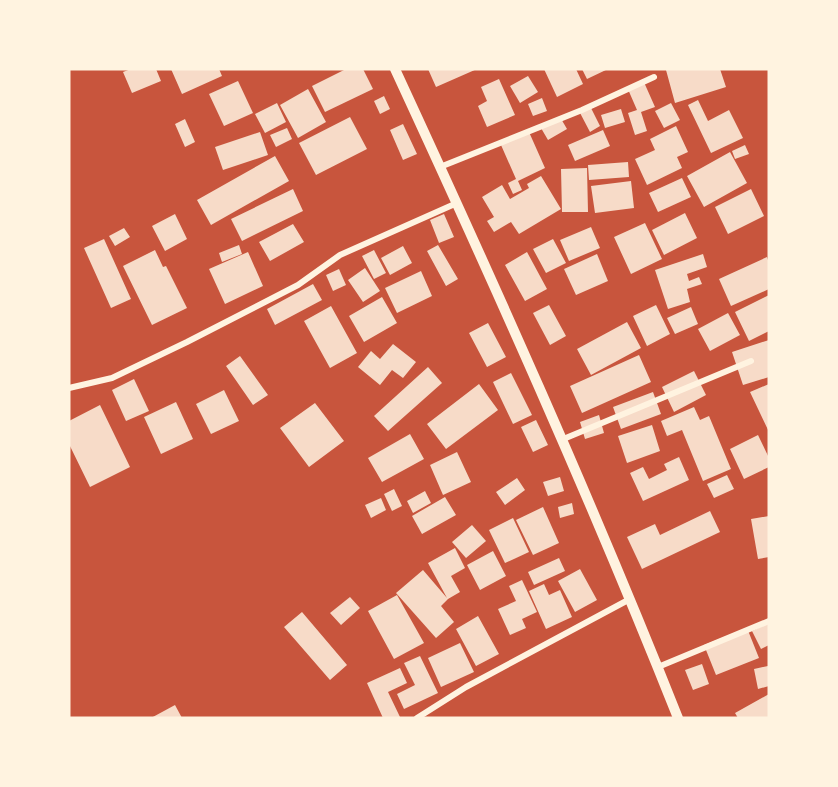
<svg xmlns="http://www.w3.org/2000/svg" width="838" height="787" font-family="'Space Grotesk',sans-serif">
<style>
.building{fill:#f7dbc8}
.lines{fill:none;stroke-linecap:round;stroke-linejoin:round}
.minor{stroke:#fff3e0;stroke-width:6}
.tertiary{stroke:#fff3e0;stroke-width:10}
</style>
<rect width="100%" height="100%" fill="#c8553d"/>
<path class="building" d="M131 69H156L161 81 132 93 123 72Z
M171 69H219L222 76 182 94Z
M346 69H363L373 89 325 112 312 86Z
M428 69H477L436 87Z
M544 69H576L583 84 557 97Z
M582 69H608L587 79Z
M671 69H720L726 87 675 103 666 70Z
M528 76 538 92 520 103 510 86Z
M499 79 515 115 487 127 478 106 487 101 481 87Z
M643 80 655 107 641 112 647 131 635 135 628 113 637 110 627 87Z
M238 81 253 113 224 126 209 94Z
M308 89 326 122 298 138 280 105Z
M384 96 390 109 380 114 374 101Z
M542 98 547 111 533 116 528 104Z
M698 100 708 121 729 110 743 138 711 153 688 105Z
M277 103 286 122 265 133 255 114Z
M671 103 680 120 664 128 655 111Z
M590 106 600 126 590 132 579 111Z
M621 109 625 122 605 128 601 115Z
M350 117 367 149 316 175 299 143Z
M560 117 567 129 548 140 541 128Z
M185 119 195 142 185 147 175 124Z
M403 124 417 154 403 160 390 130Z
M676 126 688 152 677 157 682 168 647 185 635 159 655 150 650 139Z
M287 128 292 139 276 147 270 135Z
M603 130 610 146 575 161 568 145Z
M260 132 268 155 223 170 215 147Z
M529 132 545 168 518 181 522 190 513 194 508 183 516 179 501 145Z
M745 145 749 154 735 159 732 151Z
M730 152 747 183 704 207 687 176Z
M275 156 289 181 211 225 197 200Z
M628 162 629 177 589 180 588 165Z
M587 168 588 212H562L561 169Z
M541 176 561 209 519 234 511 222 494 232 487 221 494 217 482 197 502 185 510 199 529 188 527 184Z
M682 178 691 197 658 212 649 193Z
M631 181 634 208 595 213 591 186Z
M293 189 303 211 242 241 231 219Z
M751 189 764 216 728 234 715 207Z
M685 213 697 238 664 255 652 230Z
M175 214 187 239 165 251 152 226Z
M444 214 454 237 439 243 430 220Z
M645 223 662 259 631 274 614 237Z
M293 224 304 242 270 261 259 242Z
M591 227 600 248 569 261 560 240Z
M124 228 130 237 115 246 109 236Z
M104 239 131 299 111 308 84 248Z
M553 239 566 263 546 273 533 249Z
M239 245 242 254 222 262 219 253Z
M438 245 458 279 446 286 427 251Z
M403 246 412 263 390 275 381 258Z
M155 250 163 267 166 266 187 308 152 325 123 266Z
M374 250 386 273 374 279 362 256Z
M248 252 263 286 225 304 209 269Z
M527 252 547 289 525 301 505 265Z
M597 254 608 281 576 295 564 269Z
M703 254 707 267 687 274 689 281 699 277 702 284 687 289 690 302 668 309 655 270Z
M767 257 769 263V289L731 306 719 279Z
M365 268 380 291 363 302 348 280Z
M339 269 346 285 333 291 326 275Z
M421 271 432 296 397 313 385 288Z
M313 284 322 300 275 325 267 309Z
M769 295V331L749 341 735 312Z
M382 297 397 323 364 342 349 316Z
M549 305 566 336 550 345 533 313Z
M656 305 670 334 647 346 633 316Z
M331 306 357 353 330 368 304 321Z
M691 307 698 324 675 334 667 318Z
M728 313 740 335 710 351 698 329Z
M627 322 641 348 591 375 577 349Z
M488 323 506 357 487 367 469 333Z
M769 340V377L743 385 732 352Z
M393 344 416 362 403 378 392 370 380 385 358 367 371 351 380 359Z
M639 355 651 382 582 413 570 386Z
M240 356 268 395 253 405 226 366Z
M428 367 442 383 388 431 374 416Z
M694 371 706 395 674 412 662 387Z
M511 373 532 415 513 424 493 382Z
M134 379 149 411 126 421 112 390Z
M479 384 498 410 446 449 427 424Z
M769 384V432L750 392Z
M224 390 239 421 211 434 196 404Z
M653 392 661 414 621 429 613 407Z
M176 402 193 439 161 454 144 417Z
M315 403 344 441 309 467 280 428Z
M100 405 130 467 90 487 69 444V421Z
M694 407 700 420 709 416 731 469 703 481 682 430 667 436 661 421Z
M599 415 604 433 585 439 580 422Z
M536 420 548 445 533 452 521 427Z
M652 425 660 451 627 463 618 436Z
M410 434 424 459 382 482 368 458Z
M758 435 769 458V467L744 479 730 449Z
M457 452 471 482 443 495 430 465Z
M679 457 689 480 643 501 630 473 643 467 649 479 667 470 664 464Z
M727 475 734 489 714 498 707 484Z
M560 477 564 491 548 496 543 482Z
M517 478 525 490 505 505 496 492Z
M394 489 402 506 392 511 384 494Z
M425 491 431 503 413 513 407 501Z
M445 497 456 515 422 534 412 516Z
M381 498 386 510 371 518 365 505Z
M572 503 574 514 560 518 558 507Z
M543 507 559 543 533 555 516 520Z
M710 511 720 532 642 569 627 537 655 524 660 535Z
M769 516V557L758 559 751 519Z
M513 518 529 552 505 563 489 530Z
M472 525 486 541 466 558 452 542Z
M455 548 465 568 451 576 460 592 448 599 441 606 454 622 436 638 396 593 423 570 447 598 428 563Z
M493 551 506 576 480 590 467 565Z
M559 558 565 571 534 585 528 572Z
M580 569 597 600 575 612 558 581Z
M522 580 537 612 522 619 526 628 510 635 498 609 516 601 509 586Z
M544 584 549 595 560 590 572 617 546 629 529 591Z
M397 595 424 643 394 659 368 611Z
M350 597 360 608 341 625 330 613Z
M302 612 347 665 330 680 284 627Z
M478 616 499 654 476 666 456 629Z
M769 623V645L761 649 752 631Z
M747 628 759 658 716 675 704 645Z
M460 643 474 672 441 687 428 658Z
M420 656 438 693 404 709 397 694 415 685 404 663Z
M702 664 709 684 693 690 685 670Z
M768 666 769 686 758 689 754 669Z
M400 668 407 683 388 692 400 717 383 718 367 683Z
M769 694V718H738L735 713Z
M175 705 182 718H151Z"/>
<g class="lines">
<path class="minor" d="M440 167 582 110 654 77
M69 388 112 378 187 342 298 285 340 255 457 203
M561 440 751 361
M658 667 769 621
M417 718 466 687 630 599"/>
<path class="tertiary" d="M395 69C494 283 591 499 678 718"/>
</g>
<rect width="838" height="787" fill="none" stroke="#fff3e0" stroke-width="141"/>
</svg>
